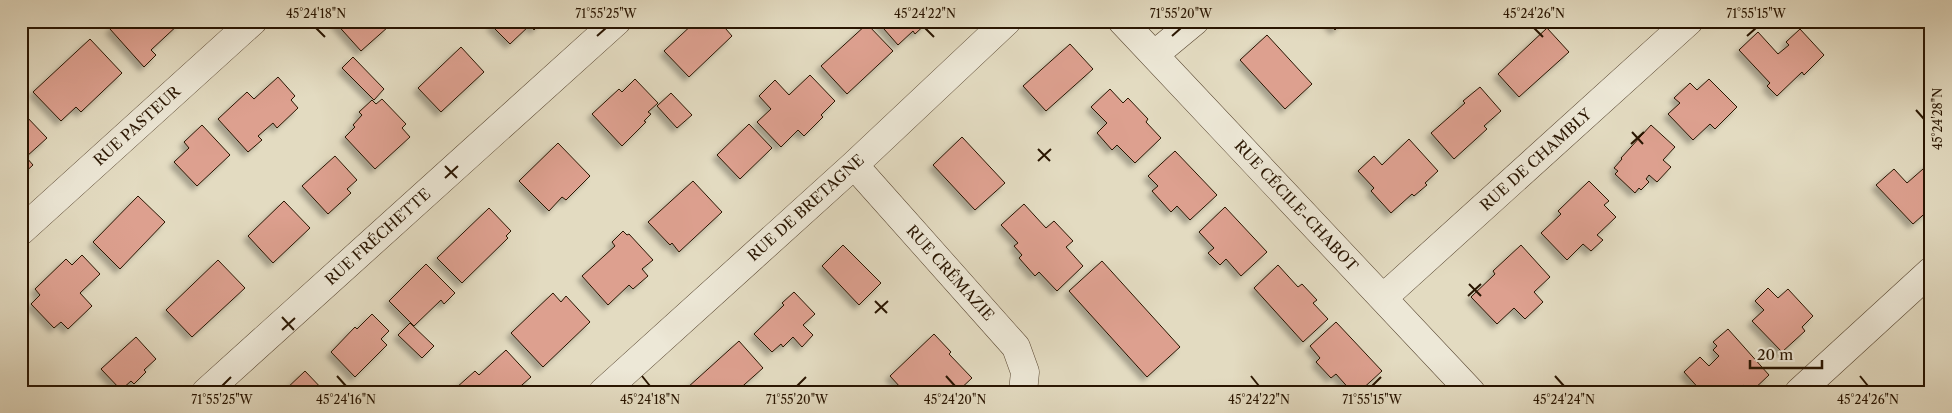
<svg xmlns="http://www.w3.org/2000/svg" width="1952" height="413" font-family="'Libre Caslon Text',serif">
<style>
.building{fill:#dda08f;stroke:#291501;filter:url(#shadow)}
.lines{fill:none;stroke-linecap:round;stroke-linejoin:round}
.minor-casing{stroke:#584631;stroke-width:29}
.minor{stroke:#ede8d7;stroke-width:28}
.ticks{fill:none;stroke:#291501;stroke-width:2}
.labels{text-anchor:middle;stroke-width:4;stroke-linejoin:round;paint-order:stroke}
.street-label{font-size:15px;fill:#291501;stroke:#ede8d7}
.neatline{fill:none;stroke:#291501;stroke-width:2}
.ticks-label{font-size:12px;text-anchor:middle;fill:#291501}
</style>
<defs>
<filter id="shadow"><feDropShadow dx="-4.5" dy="4.5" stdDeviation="2.5" flood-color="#0004"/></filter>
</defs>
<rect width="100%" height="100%" fill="#e3dbc1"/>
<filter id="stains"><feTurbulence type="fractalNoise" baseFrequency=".004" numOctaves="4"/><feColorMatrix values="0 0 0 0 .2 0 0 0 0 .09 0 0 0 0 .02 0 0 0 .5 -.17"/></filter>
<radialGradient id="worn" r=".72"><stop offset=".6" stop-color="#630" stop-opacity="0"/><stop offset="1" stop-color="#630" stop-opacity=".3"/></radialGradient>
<path class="building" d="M118 21H179L180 23 151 50 156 55 144 67 110 29Z
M334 21H383L388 27 361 51Z
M495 21H543L534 30 530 25 510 44 491 25Z
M696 21H719L732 36 689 77 664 51Z
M877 21H929L915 34 913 31 898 45Z
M1327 21H1344L1335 30Z
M867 24 893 51 847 94 821 66Z
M1547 28 1569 52 1519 97 1498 74Z
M1800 29 1824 55 1804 75 1802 72 1777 96 1767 86 1770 83 1739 50 1758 32 1778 54 1789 45 1786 42Z
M1267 35 1312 84 1285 109 1240 60Z
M90 39 122 73 81 112 76 107 61 121 33 92Z
M1070 44 1093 69 1046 111 1023 86Z
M461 47 484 72 441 112 418 88Z
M353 57 384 89 374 100 342 68Z
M810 75 835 101 821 115 823 117 804 136 798 130 781 147 757 122 771 109 759 96 775 80 789 95Z
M278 77 295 96 291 100 298 108 277 128 273 123 258 136 262 140 248 152 218 119 247 92 254 99Z
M635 79 658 103 648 112 651 114 644 121 646 122 622 146 592 114 619 89 622 92Z
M1709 79 1737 107 1715 129 1710 124 1693 140 1668 114 1680 103 1674 98 1690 83 1697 90Z
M1480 87 1501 111 1484 126 1487 129 1454 159 1431 133 1465 103 1463 101Z
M1110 89 1123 103 1128 98 1148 119 1146 122 1161 138 1135 163 1117 145 1112 150 1097 133 1107 123 1091 107Z
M671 93 692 115 677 128 657 106Z
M382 99 406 124 402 128 410 137 375 169 345 137 355 127 353 125 362 115 359 112 372 100 376 104Z
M24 114 47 138 26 157 33 165 21 176V116Z
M749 124 772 148 740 179 717 155Z
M202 125 230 155 197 186 174 162 189 148 184 142Z
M1651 125 1675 147 1663 160 1671 167 1657 182 1649 175 1646 179 1649 182 1641 190 1639 188 1635 193 1615 174 1618 171 1614 168 1622 159 1621 158Z
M962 137 1005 183 975 210 933 165Z
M1409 139 1438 171 1425 183 1427 185 1414 196 1412 194 1391 213 1371 191 1374 188 1358 171 1374 156 1382 165Z
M558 143 590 176 566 200 562 197 549 211 519 181Z
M1175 151 1217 195 1190 220 1177 206 1171 212 1152 191 1158 186 1148 176Z
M335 156 357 180 347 189 351 193 328 214 302 186Z
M1931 162V208L1913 224 1876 185 1894 169 1907 183Z
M693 181 722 212 679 252 672 243 670 245 648 222Z
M1589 181 1609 201 1604 205 1616 217 1597 235 1603 240 1591 251 1583 244 1567 260 1541 233 1561 214 1558 211Z
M138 196 165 222 120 269 93 242Z
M284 201 310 228 273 263 248 236Z
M1024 204 1046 228 1054 221 1073 241 1066 247 1083 266 1057 291 1039 272 1035 276 1019 258 1022 255 1014 246 1018 243 1001 225Z
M1225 207 1267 252 1241 276 1226 259 1220 265 1208 253 1214 248 1199 232Z
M489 208 511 231 506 236 508 238 462 283 437 258Z
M623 231 627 235 629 234 653 260 642 269 648 276 633 289 629 285 608 305 582 276 615 246 612 242Z
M843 245 881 283 859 305 822 266Z
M1521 245 1550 277 1534 292 1543 302 1525 319 1514 308 1497 324 1471 297 1495 274 1493 271Z
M82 255 100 274 80 293 92 306 68 329 61 322 54 328 31 304 40 295 35 289 66 259 72 265Z
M218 260 245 288 192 337 166 310Z
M1102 261 1180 347 1147 377 1069 291Z
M426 264 455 293 444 304 441 300 414 326 389 301Z
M1278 265 1298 287 1302 284 1317 300 1313 303 1328 319 1303 342 1254 288Z
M1768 288 1778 298 1788 289 1813 316 1802 327 1805 331 1782 352 1752 321 1764 310 1755 301Z
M794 292 815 314 803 325 813 335 802 347 793 337 783 347 781 344 772 352 754 334 784 305 782 303Z
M553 293 561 302 566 296 590 322 543 367 511 333Z
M372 314 389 331 381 339 387 345 355 377 331 352 355 327 357 329Z
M1336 322 1382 371 1359 392H1352L1336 374 1331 378 1316 362 1320 358 1310 346Z
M410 323 434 346 422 358 398 335Z
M1728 329 1769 375 1751 392 1744 385 1736 392H1702L1684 372 1700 357 1709 366 1719 356 1713 350 1717 346 1713 342Z
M934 334 951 352 949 354 972 378 957 392H896L901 388 890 376Z
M136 337 156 359 144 370 146 372 134 384 131 381 121 390 101 369Z
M739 341 763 368 736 392H690L687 388Z
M506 350 531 377 514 392H460L456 388 475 371 479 375Z
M305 371 325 392H283Z"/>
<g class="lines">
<g class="minor-casing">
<path id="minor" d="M1122 21 1471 392
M1154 55 1195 21
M854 165 1016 347 1025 372 1023 392
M21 231 253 21
M1383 298 1689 21
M206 392 617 21
M603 392 854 165 1007 21
M1799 392 1931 271"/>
</g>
<use href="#minor" class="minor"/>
</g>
<path class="ticks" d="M316 28 325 37M925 28 934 37M1534 28 1543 37M597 36 606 28M1172 36 1181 28M1747 36 1756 28M1916 110 1924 119M1632 132 1643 144M1631 144 1644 132M1038 149 1050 161M1038 161 1051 149M445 166 457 178M445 178 458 166M1469 284 1481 296M1468 296 1481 284M875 301 887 313M875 313 888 301M282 317 294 330M282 330 295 318M337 376 346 386M642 376 650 386M946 376 955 386M1251 376 1259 386M1555 376 1564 386M1860 376 1868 386M222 386 231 377M797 386 806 377M1372 386 1381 377"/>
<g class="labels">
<g class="street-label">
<text transform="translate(137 126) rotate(-42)" y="5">RUE PASTEUR</text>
<text transform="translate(1536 160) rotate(-42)" y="5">RUE DE CHAMBLY</text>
<text transform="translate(1296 206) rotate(47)" y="5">RUE CÉCILE-CHABOT</text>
<text transform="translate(806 208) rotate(-42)" y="5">RUE DE BRETAGNE</text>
<text transform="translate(378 237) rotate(-42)" y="5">RUE FRÉCHETTE</text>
<text transform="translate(950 273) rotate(48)" y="5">RUE CRÉMAZIE</text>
</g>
</g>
<rect width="1952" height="413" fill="none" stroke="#e3dbc1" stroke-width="55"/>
<path d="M1750 360v8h72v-8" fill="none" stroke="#291501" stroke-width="2.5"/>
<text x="1757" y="360" font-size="15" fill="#291501" stroke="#ede8d7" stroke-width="4" paint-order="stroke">20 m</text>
<rect x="28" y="28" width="1896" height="358" class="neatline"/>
<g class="ticks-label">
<text x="316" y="18">45°24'18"N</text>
<text x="606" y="18">71°55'25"W</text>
<text x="925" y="18">45°24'22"N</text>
<text x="1181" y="18">71°55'20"W</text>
<text x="1534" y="18">45°24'26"N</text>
<text x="1756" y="18">71°55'15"W</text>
<text transform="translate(1938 119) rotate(-90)" y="4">45°24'28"N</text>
<text x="222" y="404">71°55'25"W</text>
<text x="346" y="404">45°24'16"N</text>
<text x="650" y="404">45°24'18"N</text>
<text x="797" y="404">71°55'20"W</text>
<text x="955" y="404">45°24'20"N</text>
<text x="1259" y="404">45°24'22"N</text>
<text x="1372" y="404">71°55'15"W</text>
<text x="1564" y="404">45°24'24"N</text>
<text x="1868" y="404">45°24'26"N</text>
</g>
<rect width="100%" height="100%" filter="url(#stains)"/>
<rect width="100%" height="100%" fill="url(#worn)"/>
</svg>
